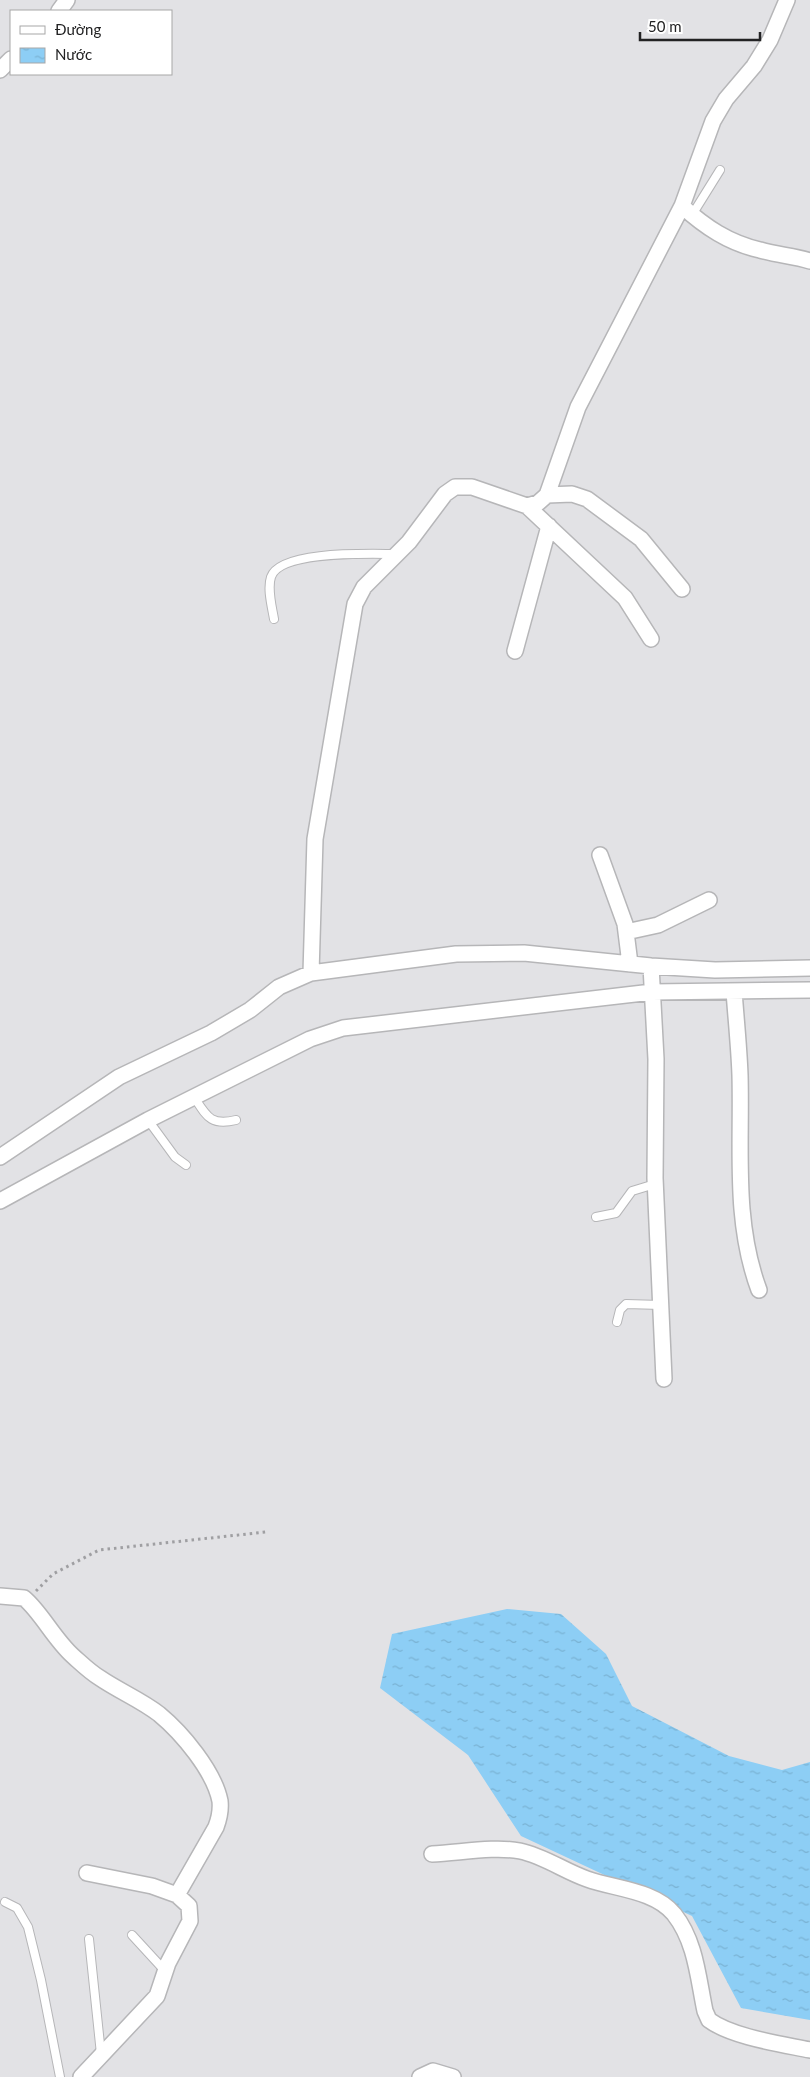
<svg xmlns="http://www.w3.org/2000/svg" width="810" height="2077" font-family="Lato,sans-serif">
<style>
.water{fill:url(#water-ripples)}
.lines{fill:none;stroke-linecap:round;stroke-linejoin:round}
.service-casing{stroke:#b6b6b8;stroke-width:10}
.minor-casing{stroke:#b6b6b8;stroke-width:18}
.path{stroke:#9f9fa2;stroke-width:3;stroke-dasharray:2.5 4;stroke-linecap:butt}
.service{stroke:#fff;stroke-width:8}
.minor{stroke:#fff;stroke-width:15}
</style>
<defs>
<pattern id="water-ripples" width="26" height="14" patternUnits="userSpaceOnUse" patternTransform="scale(1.25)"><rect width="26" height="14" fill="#8dcef5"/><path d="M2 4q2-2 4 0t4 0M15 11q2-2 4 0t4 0" fill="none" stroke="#79b1d2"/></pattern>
</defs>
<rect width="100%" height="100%" fill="#e2e2e5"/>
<path class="water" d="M507 1609 561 1614 606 1654 632 1706 729 1756 782 1770 810 1762V2020L741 2008 692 1916 521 1836 468 1755 380 1688 392 1634Z"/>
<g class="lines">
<g class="service-casing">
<path id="service" d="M692 215 720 170
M274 619C272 607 267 589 271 577 280 550 371 554 395 554
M194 1097C207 1117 211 1126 236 1120
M148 1120 175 1157 186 1165
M596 1217 616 1213 632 1191 655 1184
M617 1322 620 1310 626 1304 661 1305
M5 1902 17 1908 28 1927 41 1980 60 2077
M132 1935 166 1972
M89 1939 101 2054"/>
</g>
<g class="minor-casing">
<path id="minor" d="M59 11 67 0
M0 70 11 59
M682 206C705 227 729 243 760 250 777 255 794 256 810 261
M547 495 572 494 587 499 641 539 682 589
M527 506 625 598 651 639
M515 651 549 526
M600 855 625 924 630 964
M626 932 658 925 709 900
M651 966 656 1059 655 1178 664 1379
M311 973 315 839 355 604 364 587 409 542 445 494 455 487H472L527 506 538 503 547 495 578 407 682 206 713 121 726 99 754 66 770 40 787 0
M734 991C736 1019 739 1047 740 1075 742 1147 733 1220 759 1290
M0 1157 119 1077 211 1033 250 1010 279 987 311 973 456 954 524 953 651 966 715 970 810 968
M0 1201 148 1120 310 1039 343 1028 652 992 810 990
M0 1596 24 1598C41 1612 54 1639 73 1656 82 1664 90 1672 100 1678 119 1691 141 1700 159 1714 182 1733 214 1771 220 1801 221 1810 219 1819 216 1827L177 1895 152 1886 87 1873
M432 1854C459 1853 494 1846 520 1851 544 1856 564 1871 587 1879 615 1889 654 1890 674 1914 696 1942 698 1978 705 2011L709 2020C732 2037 781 2044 810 2050
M81 2077 157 1996 168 1963 190 1921 189 1906 177 1895
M420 2077 433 2071 453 2077"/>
</g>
<path class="path" d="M36 1591 53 1574 99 1550 266 1532"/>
<use href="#service" class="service"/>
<use href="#minor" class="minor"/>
</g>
<rect x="10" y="10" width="162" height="65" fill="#ffffff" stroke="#a7a7a7"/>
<rect x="20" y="26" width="25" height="8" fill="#ffffff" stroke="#a7a7a7"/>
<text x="55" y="35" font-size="15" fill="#222223">Đường</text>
<rect x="20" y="48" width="25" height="15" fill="url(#water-ripples)" stroke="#a7a7a7"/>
<text x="55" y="60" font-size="15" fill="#222223">Nước</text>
<path d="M640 32v8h120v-8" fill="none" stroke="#222223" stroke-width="2.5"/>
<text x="648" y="32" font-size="15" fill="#222223" stroke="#ffffff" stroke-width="4" paint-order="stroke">50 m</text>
</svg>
